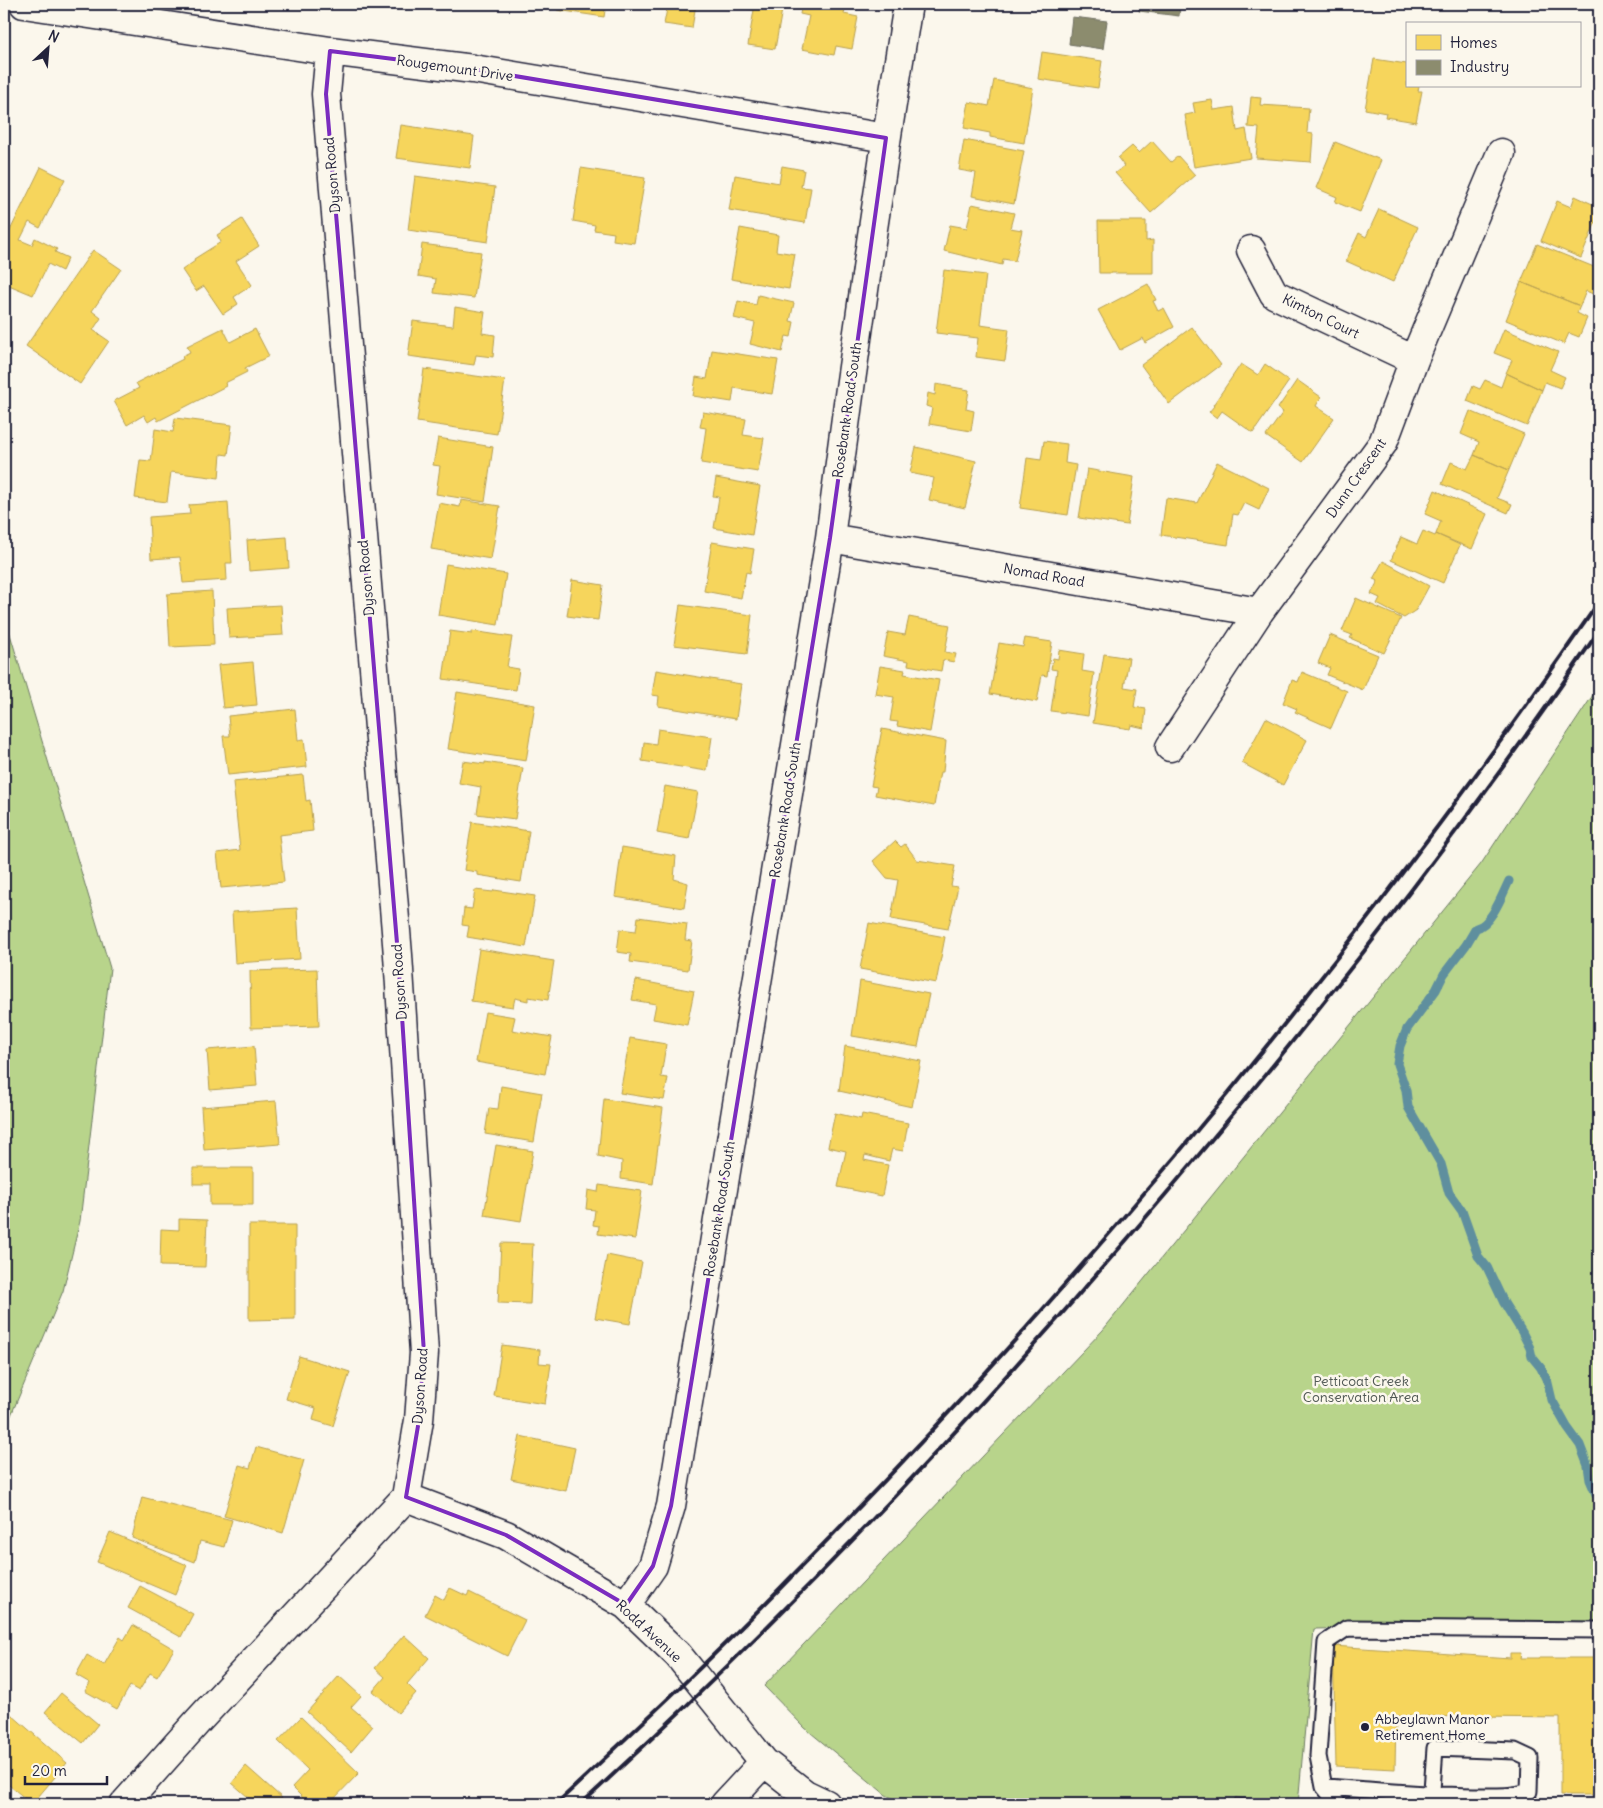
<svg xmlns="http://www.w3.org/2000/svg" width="1603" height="1808" font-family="Delius,sans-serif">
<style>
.green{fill:#b8d48b;stroke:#6d7b63}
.homes{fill:#f6d55c;stroke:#b69f52}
.industry{fill:#8c8c6e;stroke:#6c6c5f}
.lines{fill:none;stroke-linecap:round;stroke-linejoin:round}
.stream{stroke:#5f8f9e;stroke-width:9}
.building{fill:#f4c6a3;stroke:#22223b}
.service-casing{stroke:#22223b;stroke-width:19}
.minor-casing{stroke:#22223b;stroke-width:31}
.service{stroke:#fbf7ec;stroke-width:15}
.minor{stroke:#fbf7ec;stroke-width:28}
.rail{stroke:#22223b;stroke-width:4}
.marked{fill:none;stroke:#7b2cbf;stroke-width:4;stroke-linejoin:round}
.poi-dot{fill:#22223b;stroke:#fbf7ec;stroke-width:2}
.labels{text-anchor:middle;stroke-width:5;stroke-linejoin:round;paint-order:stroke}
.street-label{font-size:14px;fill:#22223b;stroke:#fbf7ec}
.park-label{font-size:14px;fill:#4f5753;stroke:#fbf7ec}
.poi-label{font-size:14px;fill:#22223b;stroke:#fbf7ec;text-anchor:start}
</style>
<rect width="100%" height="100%" fill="#fbf7ec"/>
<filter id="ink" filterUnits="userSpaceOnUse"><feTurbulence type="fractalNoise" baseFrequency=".02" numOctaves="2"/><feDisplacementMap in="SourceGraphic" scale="10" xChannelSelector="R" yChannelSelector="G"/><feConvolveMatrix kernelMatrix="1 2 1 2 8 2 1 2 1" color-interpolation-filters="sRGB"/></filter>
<g filter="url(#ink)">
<path class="green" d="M4 614 110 968 80 1221 63 1291 4 1432Z
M1599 686V1623L1314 1629 1298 1804H905L886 1795 805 1728 764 1686 1103 1330 1481 864Z"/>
<path class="homes" d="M558 4H606L604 17 557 10Z
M649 4H696L692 28 664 24 667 9 649 6Z
M717 4H783L775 49 748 45 754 10Z
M802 4H846L844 14 858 17 852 49 836 46 834 55 802 49 809 16 800 14Z
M1042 52 1102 61 1098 88 1038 79Z
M1374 59 1407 64V86H1419L1418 91H1422L1416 122 1385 117 1386 113 1365 109Z
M994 80 1033 88 1024 143 990 137V133L964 128 969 102 989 106Z
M1251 97 1261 98 1260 105 1309 108 1307 133 1313 134 1311 162 1256 158 1259 128 1248 127Z
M1212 100 1214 110 1234 107 1237 131 1246 129 1251 158 1194 167 1185 115 1195 113 1193 103Z
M401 125 474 136 470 168 396 158Z
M964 140 1024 151 1014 204 972 196 976 173 959 170Z
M1152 141 1171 162 1178 156 1195 175 1151 213 1115 173 1124 166 1118 158 1132 146 1139 153Z
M1335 142 1381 160 1360 212 1335 202 1337 197 1316 188Z
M782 166 804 170 801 187 811 188 805 223 729 210 735 175 779 183Z
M41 167 65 179 40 228 29 222 20 240 32 245 35 238 57 249 55 252 68 258 62 271 48 264 33 295 4 283V243Z
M581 168 645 178 634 243 613 240 614 233 594 230 595 225 573 221Z
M415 176 495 187 488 242 408 230Z
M1575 196 1599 207V214L1581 258 1541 241 1557 201 1571 207Z
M972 204 1014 213 1010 228 1022 230 1015 261 1003 259 1002 265 944 251 950 225 967 228Z
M1379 209 1418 227 1393 282 1346 261 1359 233 1366 237Z
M242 219 259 246 236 261 252 285 234 297 238 304 223 314 204 286 196 291 182 270 195 261 194 259 221 242 217 235Z
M1098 221H1146V241L1153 240V273H1099Z
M740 228 778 235 776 251 795 254 789 289 731 279Z
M422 244 481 252 474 298 434 293 436 279 418 276Z
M1537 244 1599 269V293L1598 296 1586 291 1580 306 1521 282Z
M93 250 121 269 92 311 101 318 93 330 109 341 80 384 26 346Z
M944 270 986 275 980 325 1009 329 1005 361 976 357 978 338 936 333Z
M1521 282 1580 306 1577 313 1587 318 1579 337 1569 333 1564 344 1506 320Z
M1148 284 1156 300 1153 301 1158 311 1164 308 1174 327 1145 343 1143 338 1120 350 1098 310Z
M758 295 794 303 790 321 794 322 791 337 786 336 782 352 750 344 755 323 734 318 738 301 756 305Z
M455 307 485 312 482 333 495 335 493 357 476 355 474 365 408 356 413 321 453 326Z
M1192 327 1221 365 1169 404 1141 365Z
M223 328 230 342 255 329 269 356 245 368 247 372 225 383 226 386 158 421 156 417 148 422 144 415 127 425 114 401 139 388 136 383 183 359 182 356 190 352 187 346Z
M1504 329 1558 352 1550 370 1565 377 1560 388 1545 382 1542 390 1506 373 1512 360 1494 353Z
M712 350 778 360 772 394 734 388 732 402 693 396 696 377 707 379Z
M1241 364 1258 375 1265 364 1289 381 1253 433 1222 411 1217 418 1209 412 1214 406 1213 405Z
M424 369 505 380 497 434 417 422Z
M1506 373 1542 390 1527 426 1467 401 1473 386 1480 389 1485 380 1501 387Z
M1297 380 1321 397 1316 406 1334 418 1303 462 1266 436 1283 412 1278 408Z
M936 384 969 390 966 409 974 411 971 431 929 424 932 408 926 406 928 393 935 395Z
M1470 411 1524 434 1509 470 1474 455 1479 442 1461 434Z
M703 412 746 419 743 435 764 438 758 472 701 463 706 428 700 427Z
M175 418 232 425 228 455 221 454 219 478 171 472 167 502 135 498 140 460 151 461 155 429 173 432Z
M438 438 493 447 485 502 436 494 440 466 433 465Z
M1044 441 1067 444 1065 463 1076 465 1068 515 1020 508 1027 458 1041 460Z
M916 447 976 461 965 508 929 500 934 478 910 473Z
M1474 455 1509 470 1497 498 1512 504 1508 513 1442 484 1451 462 1467 469Z
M1217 462 1269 488 1259 510 1244 503 1238 515 1233 514 1228 545 1161 535 1166 498 1197 503Z
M1087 469 1134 477 1127 525 1079 518Z
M716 478 760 486 752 535 714 528 719 497 713 496Z
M1435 490 1487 514 1472 549 1436 534 1441 521 1425 514Z
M461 500 500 506 491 559 431 549 439 503 460 507Z
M228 502 232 563H226L227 580 183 583 180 557 151 559 149 517 190 514 189 505Z
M1423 531 1435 536 1436 534 1460 545 1443 583 1391 560 1401 537 1417 544Z
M287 537 289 568 249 571 247 540Z
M712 542 754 549 750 573 746 572 741 598 704 591Z
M1383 561 1429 586 1416 610 1404 618 1377 604 1380 598 1371 594 1378 581 1373 579Z
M446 564 506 574 498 625 438 615Z
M572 580 603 585 598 620 567 616Z
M212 591 214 645 170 647 167 594Z
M1356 598 1401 618 1384 653 1350 638 1352 635 1342 631Z
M281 605 283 635 229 638 227 608Z
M680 605 752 615 747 654 674 645Z
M909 617 950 625 945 652 956 654 954 662 943 660 941 671 908 665 909 661 883 656 888 632 905 635Z
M450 631 472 634V631L512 637 507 667 519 669 516 690 443 679Z
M1330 635 1378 655 1363 690 1327 675 1330 668 1318 663Z
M1025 638 1052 642 1047 676 1042 675 1037 702 990 694 999 643 1023 647Z
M1059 650 1084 654 1082 671 1094 673 1088 716 1051 711 1057 670 1051 669 1053 658 1058 659Z
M1104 654 1129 658 1124 687 1137 689 1134 707 1146 709 1144 728 1131 725 1130 729 1093 723Z
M253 662 257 705 223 708 218 665Z
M880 666 905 670 904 674 939 680 930 732 897 726 898 722 890 721 894 697 875 694Z
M656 670 741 684 736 719 658 706 659 696 652 695Z
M1302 672 1347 691 1331 728 1295 712 1297 709 1283 703 1292 680 1298 682Z
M457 692 535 705 526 761 448 749Z
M295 709 298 740 304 739 307 767 228 775 223 736H230L228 716Z
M1266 718 1307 740 1283 785 1242 763Z
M658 729 712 737 707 771 642 761 644 742 656 744Z
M882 729 946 741 943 772H940L934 806 875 795 877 787 871 786Z
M463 761 485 764V762L523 768 515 819 477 814 481 787 459 783Z
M303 775 306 801 310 800 313 831 279 835 284 882 221 888 217 853 240 850 233 782Z
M665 786 698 792 689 839 657 833Z
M472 822 529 831 521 882 477 875V872L464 870Z
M895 841 901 847 905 844 917 860 955 866 951 886 958 887 948 929 891 919 898 880 887 878 873 861Z
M622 847 676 856 674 879 688 883 684 908 615 897Z
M475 890 493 892 494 890 535 896 526 947 467 937 469 926 462 925 464 908 472 909Z
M297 908 300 959 235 963 232 912Z
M638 917 687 924 685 940 692 941 688 970 630 962 631 954 617 952 620 929 636 931Z
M869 923 945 937 936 983 860 969Z
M479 949 554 961 548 1000 528 997V1001L515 998 513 1007 471 1001Z
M317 969 319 1026 251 1028 250 971Z
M636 980 694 991 687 1025 653 1019 656 1004 632 1000Z
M860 981 929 994 918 1047 852 1036Z
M485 1012 515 1017 512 1030 552 1037 545 1074 476 1062Z
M630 1038 666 1044 661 1077 668 1078 664 1100 620 1093Z
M254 1046 257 1086 210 1090 207 1050Z
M845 1046 921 1061 912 1107 839 1091Z
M501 1086 542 1093 534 1142 485 1134 489 1108 498 1109Z
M604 1099 663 1108 653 1184 621 1179 622 1161 598 1156Z
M276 1101 280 1144 204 1150 201 1107Z
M835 1113 861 1119 862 1114 908 1123 903 1151 892 1149 889 1161 865 1155 864 1160 888 1165 882 1196 838 1187 846 1151 828 1147Z
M496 1145 533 1151 521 1221 484 1215Z
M193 1168H253V1205H210V1184H193Z
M599 1185 642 1191 635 1239 598 1234 599 1226 593 1225 595 1210 586 1209 588 1190 598 1192Z
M179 1219 207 1220 205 1267 160 1266 161 1229 179 1230Z
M249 1225H295V1319L249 1320Z
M501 1243 533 1244 530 1304 498 1303Z
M607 1255 642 1262 630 1324 595 1318Z
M502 1345 540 1350 539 1363 551 1364 545 1404 494 1396Z
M299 1356 350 1372 333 1426 313 1420 316 1408 286 1399Z
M520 1436 575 1448 566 1491 511 1479Z
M256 1447 304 1460 283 1533 224 1516 239 1465 250 1468Z
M142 1497 232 1520 224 1547 200 1541 195 1562 132 1538Z
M110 1532 187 1565 175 1595 97 1562Z
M140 1586 193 1614 181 1637 128 1608Z
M450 1588 467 1596 469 1592 525 1620 507 1656 425 1615 435 1595 444 1600Z
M133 1625 174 1649 157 1677 150 1673 139 1691 130 1686 117 1709 85 1691 90 1683 76 1675 87 1655 104 1665 120 1637 124 1640Z
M404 1635 429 1658 407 1684 416 1693 398 1713 373 1691 385 1677 375 1668Z
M1333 1646 1510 1658V1653H1521L1520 1658H1599V1795H1560V1718L1396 1716 1395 1769 1336 1766Z
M339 1676 361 1696 351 1707 373 1726 351 1752 307 1712Z
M61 1693 98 1724 83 1743 45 1712Z
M4 1708 67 1763 32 1804 4 1781Z
M301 1717 359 1773 329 1804H309L292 1787 308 1770 278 1741Z
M246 1766 282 1798 277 1804H256L232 1783Z"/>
<path class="industry" d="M1140 4H1180L1179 16 1139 11Z
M1072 17 1107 21 1103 49 1069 44Z"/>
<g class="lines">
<path class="stream" d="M1509 881C1503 893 1491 926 1476 928L1466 945 1444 974 1436 990 1407 1029 1400 1046 1397 1064 1406 1090 1408 1107 1441 1164 1449 1193 1462 1211 1478 1256 1487 1267 1504 1303 1522 1332 1530 1348 1532 1357 1541 1368 1548 1383 1552 1400 1567 1427 1580 1445 1588 1466 1590 1480 1599 1501"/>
</g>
<path class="building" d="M1235 1798 1287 1802V1804H1235Z"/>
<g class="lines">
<g class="service-casing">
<path id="service" d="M1324 1787C1377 1790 1430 1796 1483 1796 1499 1796 1514 1797 1529 1791L1530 1758 1515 1751 1435 1748 1431 1804
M1338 1804 1324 1787 1318 1756 1326 1642 1347 1628 1599 1630"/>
</g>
<g class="minor-casing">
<path id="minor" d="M24 4 330 51 473 69 886 138
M1251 250 1274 294 1414 360
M830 538 1259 612
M1170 747 1259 612 1383 443 1414 360 1501 153
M406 1497 506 1535 626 1605 678 1655 764 1762 805 1794 826 1804
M626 1605 653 1566 671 1506 830 538C853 359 879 181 908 4
M124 1804 199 1720 406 1497 419 1420 424 1353 398 955 326 94 330 51
M725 1804 764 1762"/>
</g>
<use href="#service" class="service"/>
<use href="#minor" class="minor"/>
<path class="rail" d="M556 1804C636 1729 716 1655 792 1576 1089 1276 1359 949 1599 602
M581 1804C789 1615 983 1409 1165 1195 1319 1014 1465 827 1599 631"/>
</g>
</g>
<path class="marked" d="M330 51 473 69 886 138 830 538 671 1506 653 1566 626 1605 506 1535 406 1497 419 1420 424 1353 398 955 326 94Z"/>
<circle class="poi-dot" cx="1365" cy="1727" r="5"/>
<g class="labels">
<g class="street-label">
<text transform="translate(455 68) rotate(8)" y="5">Rougemount Drive</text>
<text transform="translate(332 175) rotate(-95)" y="5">Dyson Road</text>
<text transform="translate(1321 316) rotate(26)" y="5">Kimton Court</text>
<text transform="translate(847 410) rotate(-82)" y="5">Rosebank Road South</text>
<text transform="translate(1356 478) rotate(-55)" y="5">Dunn Crescent</text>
<text transform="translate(1044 575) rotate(10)" y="5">Nomad Road</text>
<text transform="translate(366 578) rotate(-95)" y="5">Dyson Road</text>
<text transform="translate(785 810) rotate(-81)" y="5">Rosebank Road South</text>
<text transform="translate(399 982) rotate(-94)" y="5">Dyson Road</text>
<text transform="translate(719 1209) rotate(-81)" y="5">Rosebank Road South</text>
<text transform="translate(420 1386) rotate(-86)" y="5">Dyson Road</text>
<text transform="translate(649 1631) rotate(43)" y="5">Rodd Avenue</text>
</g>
<g class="park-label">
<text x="1361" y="1386">Petticoat Creek<tspan x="1361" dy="16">Conservation Area</tspan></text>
</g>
<g class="poi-label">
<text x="1375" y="1724">Abbeylawn Manor<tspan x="1375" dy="16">Retirement Home</tspan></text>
</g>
</g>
<rect width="1603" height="1808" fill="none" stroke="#fbf7ec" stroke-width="20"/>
<rect x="10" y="10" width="1583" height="1788" fill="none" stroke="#22223b" stroke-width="2" filter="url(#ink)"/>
<rect x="1406" y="22" width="175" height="65" fill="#fbf7ec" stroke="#a4a2a5"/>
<rect x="1416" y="35" width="25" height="15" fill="#f6d55c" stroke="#a4a2a5"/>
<text x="1450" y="48" font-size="15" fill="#22223b">Homes</text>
<rect x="1416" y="60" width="25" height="15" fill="#8c8c6e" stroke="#a4a2a5"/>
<text x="1450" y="72" font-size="15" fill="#22223b">Industry</text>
<g transform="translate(48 48) rotate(26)" stroke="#fbf7ec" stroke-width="4" paint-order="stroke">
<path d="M0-4L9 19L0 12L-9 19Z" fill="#22223b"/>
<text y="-8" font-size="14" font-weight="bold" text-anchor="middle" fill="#22223b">N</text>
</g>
<path d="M25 1776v8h82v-8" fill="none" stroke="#22223b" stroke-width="2.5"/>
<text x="32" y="1776" font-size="15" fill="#22223b" stroke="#fbf7ec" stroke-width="4" paint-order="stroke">20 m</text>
</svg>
